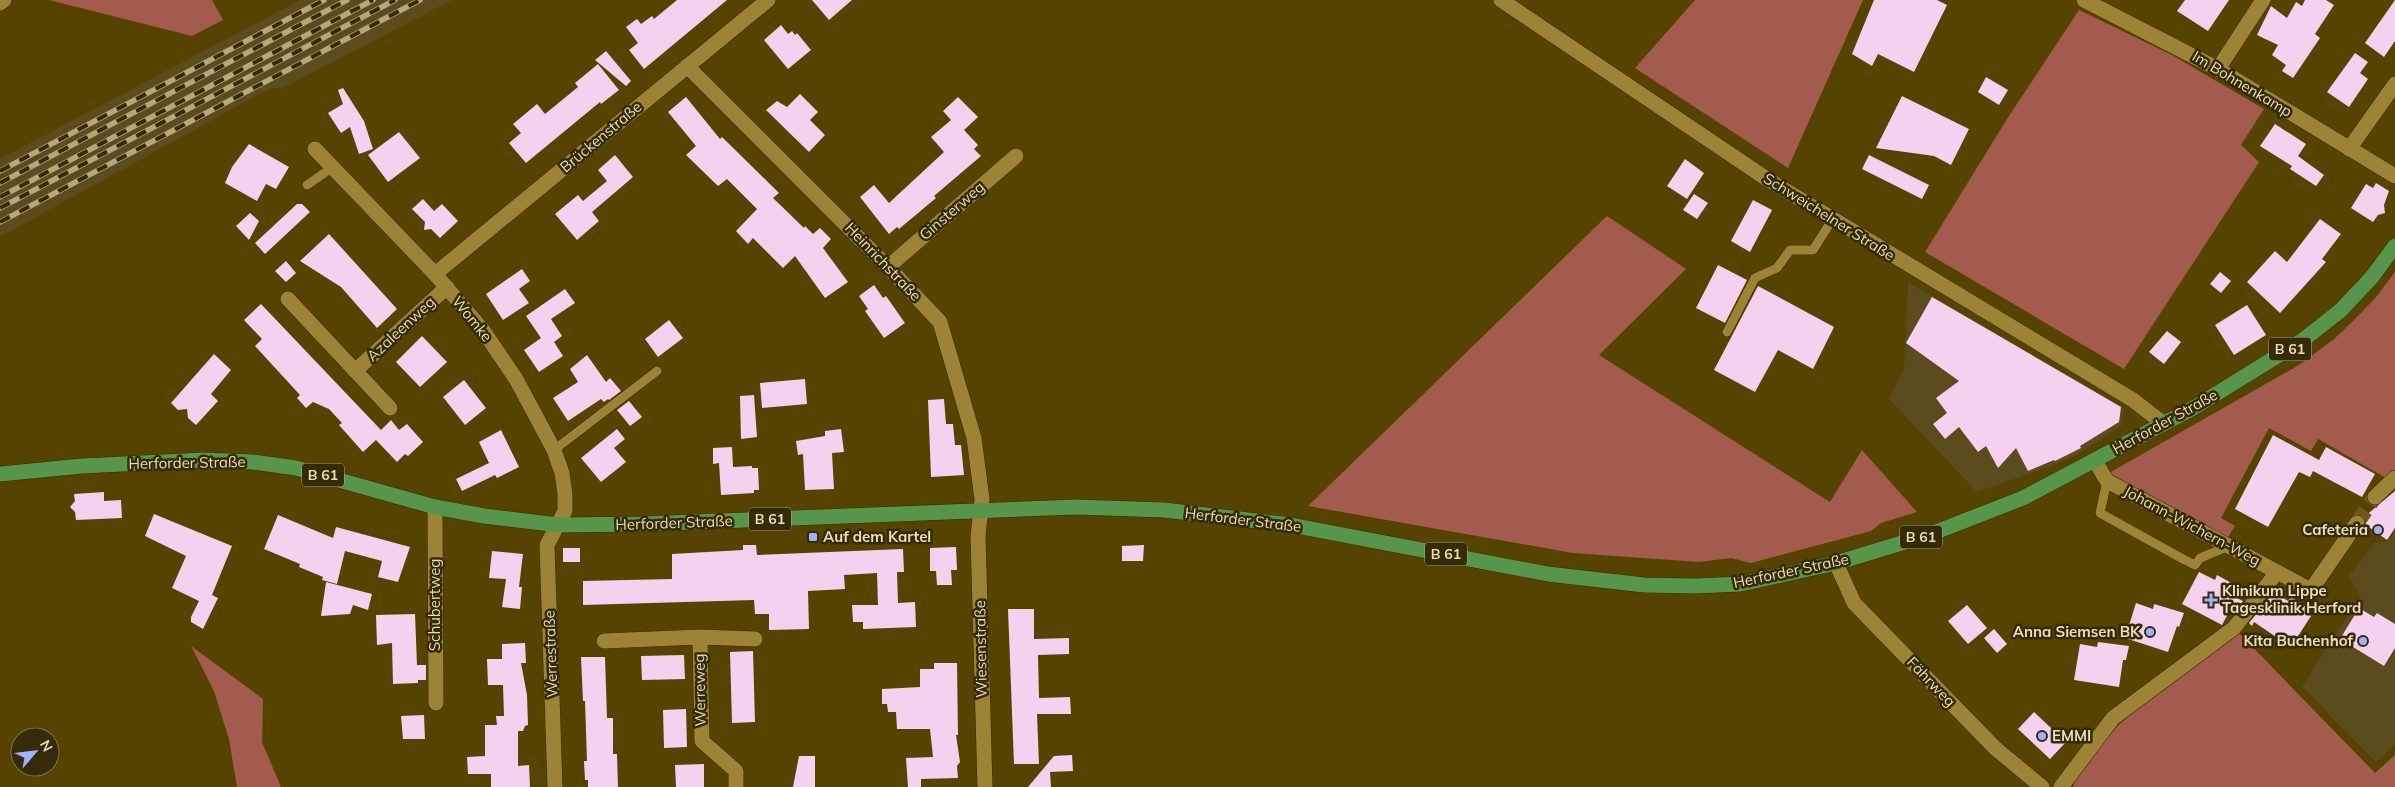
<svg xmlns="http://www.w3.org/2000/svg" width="2395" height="787" font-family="Mulish,sans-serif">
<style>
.built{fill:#5b4c1e}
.green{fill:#a35b4e}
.building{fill:#f5d0ef}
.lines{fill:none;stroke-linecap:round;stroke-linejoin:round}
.street-tunnel{stroke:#6c5a1c;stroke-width:15;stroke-dasharray:15 8;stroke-linecap:butt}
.lane-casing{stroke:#372a00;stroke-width:10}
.street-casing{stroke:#372a00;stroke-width:16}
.secondary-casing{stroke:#372a00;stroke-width:16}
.primary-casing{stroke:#372a00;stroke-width:16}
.lane{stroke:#9c8336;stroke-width:9}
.street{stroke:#9c8336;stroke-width:15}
.secondary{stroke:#9c8336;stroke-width:15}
.primary{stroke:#57964a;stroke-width:15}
.rail-casing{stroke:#b7a879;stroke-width:5.5}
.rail{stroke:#352b0a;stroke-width:4;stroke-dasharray:11;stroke-linecap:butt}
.poi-dot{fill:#9eb3fd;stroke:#352b0a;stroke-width:2}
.labels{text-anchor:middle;stroke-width:5;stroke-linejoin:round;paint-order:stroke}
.shield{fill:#352b0a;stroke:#b4a884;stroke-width:1}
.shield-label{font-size:14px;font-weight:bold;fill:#eaddb8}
.street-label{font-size:15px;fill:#eaddb8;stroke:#352b0a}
.poi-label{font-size:15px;font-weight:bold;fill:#eaddb8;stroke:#352b0a;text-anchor:end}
</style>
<rect width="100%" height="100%" fill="#564300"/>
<path class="built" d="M300 0H452L283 88H273L254 97 0 237V159Z
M1908 282 2124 408 2122 425 2082 452 2057 464 1977 492 1889 399 1904 369Z
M2395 531V745L2376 762 2302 687 2360 596 2349 576 2374 543 2386 542Z"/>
<path class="green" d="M49 0H212L223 20 192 36Z
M1695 0H1863L1788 168 1635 68Z
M2079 10 2172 55 2264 109 2241 145 2259 162 2124 369 1925 252 2007 119Z
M1607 216 1686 269 1599 355 1830 502 1862 450 1917 512 1881 523 1871 531 1751 563 1731 558 1699 562 1573 553 1308 506Z
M2395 272V470L2386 478 2318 439 2311 451 2269 428 2221 518 2235 526 2227 539 2109 473 2299 365 2334 339 2356 318 2376 297Z
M2239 633 2375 773 2395 755V787H2073C2087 735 2195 666 2239 633Z
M191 646 263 699 262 742 281 787H237L229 739 214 691Z"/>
<path class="building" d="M677 0H727L644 69 629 50 638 43 626 27 637 19 641 24 652 16 654 19Z
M812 0H852L829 20Z
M1874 0H1937L1947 5 1914 72 1878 54 1872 66 1852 54Z
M2185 0H2229L2208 31 2177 11Z
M2305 0H2326L2334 5 2315 34 2320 38 2293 78 2282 71 2286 65 2272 55 2278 45 2257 35 2271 6 2287 18 2296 2 2302 6Z
M2395 0V41L2384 57 2365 43Z
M781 25 788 34 792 31 795 35 797 33 811 50 788 69 764 40Z
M606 51 631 81 626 86 595 60Z
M2355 53 2368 62 2360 73 2368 79 2349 107 2327 92Z
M598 64 619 90 601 104 600 102 526 163 509 143 521 133 513 124 537 104 545 114 578 87 575 83Z
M1986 77 2008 90 1999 105 1978 92Z
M343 88 364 121 373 149 359 154 350 127 341 133 328 113 343 104 338 90Z
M800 94 818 112 810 120 825 135 809 152 766 110 777 101 787 107Z
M1902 96 1969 129 1951 165 1934 156 1876 148Z
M686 97 720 139 722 137 779 193 773 198 804 228 805 226 813 234 820 228 831 239 823 248 848 282 825 298 795 256 783 268 753 238 748 244 736 231 757 209 727 179 718 186 686 155 696 146 668 112Z
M958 97 978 117 964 130 978 145 974 149 981 156 934 196 936 198 899 229 897 227 889 234 860 197 874 185 889 203 944 152 931 137 951 120 943 111Z
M2275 124 2306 144 2298 156 2324 175 2316 186 2290 169 2292 166 2260 146Z
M399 132 420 158 388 182 368 155Z
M249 144 289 167 276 189 266 184 257 201 225 183 232 167Z
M615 155 633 177 592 212 599 221 577 240 555 214 578 195 583 201 607 181 598 170Z
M1869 155 1929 185 1922 199 1862 169Z
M1685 159 1704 173 1687 199 1667 186Z
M2376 183 2389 191 2384 205 2385 213 2378 215 2373 222 2351 208 2366 184 2373 188Z
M1694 194 1708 203 1697 219 1683 210Z
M423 199 434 211 442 204 458 221 440 238 431 229 424 230 425 222 412 209Z
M1753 200 1772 210 1750 252 1731 241Z
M297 204H302L310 212 265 254 255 243Z
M250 213 259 221 249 240 236 226Z
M2320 219 2341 234 2322 259 2326 262 2280 313 2247 282 2275 251 2287 262Z
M329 234 397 309 377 328 341 287 300 261Z
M286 261 296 273 286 282 275 271Z
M1718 265 1747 280 1725 323 1696 308Z
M522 269 530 281 519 289 529 303 503 320 486 294Z
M2220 272 2231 281 2221 293 2210 284Z
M874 285 883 298 886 296 905 323 884 338 865 311 868 309 859 296Z
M1758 286 1834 327 1813 369 1778 350 1755 392 1714 370Z
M565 289 575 303 551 319 562 336 554 342 563 356 539 372 524 350 541 338 526 316Z
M1932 297 2121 407 2119 422 2080 446 2081 448 2055 461 2054 460 2028 471 2016 448 1998 468 1986 446 1978 452 1959 427 1945 439 1933 424 1947 413 1936 398 1959 381 1906 343Z
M261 304 381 430 391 420 399 430 407 424 423 442 408 456 405 454 397 462 376 440 363 452 339 425 342 423 329 409 313 402 306 408 297 398 300 395 255 346 262 339 244 320Z
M2247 305 2266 335 2234 355 2215 325Z
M669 320 683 338 658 357 645 339Z
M2167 331 2181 342 2164 364 2149 352Z
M422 336 447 362 420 387 396 362Z
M214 354 231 370 211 394 218 401 196 425 188 418 187 409 178 410 171 403Z
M587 355 606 382 610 378 621 391 609 400 608 399 604 402 601 399 568 421 553 398 578 382 570 369Z
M805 379 807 404 762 408 760 383Z
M464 380 486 408 465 425 443 397Z
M754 395 757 437 741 439 740 396Z
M944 399 946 424H953L955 445H961L964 475 931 477 928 400Z
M629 401 642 417 630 426 617 410Z
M617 429 625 439 614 448 626 462 601 482 581 458Z
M841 429 844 452 832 453 834 489 805 490 803 454 798 455 796 441 825 436V431Z
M501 430 519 467 497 478 495 475 462 491 456 479 489 463 479 442Z
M2273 435 2319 460 2326 447 2375 474 2362 497 2313 471 2310 477 2299 472 2268 527 2235 509Z
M732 447 733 467 752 466V468H758L759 490H754V493L721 495 719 463 713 464V448Z
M2395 491V528L2387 540 2366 525 2364 517Z
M104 492V501L121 500 122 518 76 520 75 512 70 507 75 501 74 494Z
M154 514 232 546 212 595 218 598 203 629 191 622V617L199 601 172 588 186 556 145 536Z
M278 515 333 538 336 527 410 547 398 582 378 577 382 561 345 551 337 584 322 580 323 577 299 567 300 564 264 549Z
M743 545H756L757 555 903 549 904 572H897L898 603 915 602 916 627 863 629V622H853L852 605H878L877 573 844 575 845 589 808 591 809 629 769 630V614H755L754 600 583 605V581L672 579V554L743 550Z
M1144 545 1143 561H1122V546Z
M956 547 957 570H951L952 585H937L936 571H930V548Z
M563 548H580V562H563Z
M492 551 523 554 519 587H522L520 609 502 607 506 579 489 578Z
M2199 572 2215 580 2217 575 2235 585 2233 590 2239 593 2237 598 2243 601 2236 611 2231 608 2222 625 2182 604Z
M326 582 372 594 368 610 353 605 350 614 321 616Z
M2274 592 2288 601 2291 597 2308 608 2305 612 2311 616 2291 647 2254 622 2252 626 2249 623Z
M2136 603 2153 609 2154 604 2184 613 2179 627 2177 626 2168 652 2125 638Z
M1967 605 1987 628 1968 644 1948 621Z
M2359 608 2374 617 2377 613 2395 624V648L2384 666 2340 639Z
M1008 609H1034V639L1069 638V654L1038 655 1039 698 1070 697 1071 714H1037L1039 764H1014Z
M415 614 417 665H426V680H418V683L393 684 392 643 377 645 376 615Z
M1994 629 2007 644 1997 653 1984 638Z
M2098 642 2129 646 2126 660H2123L2119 687 2074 680 2080 644 2097 647Z
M525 643 526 663H521L527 695 528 725 525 726 523 731H518V766L529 765 530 787H491V774H468L467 757 485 756V725H497L496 716H504L503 685H488L487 659H502V644Z
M753 651 755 722 732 723 730 652Z
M684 655 685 679 642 680 641 656Z
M581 657H605L607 718H613V754H617L618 787H588V780H585L584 761H587L585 701H583Z
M934 663H957L958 735H956L960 762 957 766 958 778 921 779V787H908L906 758 933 757 930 729H897L896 712H888L887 704H882V689L920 687V669H934Z
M686 709 687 747 664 748 663 710Z
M2034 712 2066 742 2050 759 2018 729Z
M424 715 425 739H403L401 716Z
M1072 755 1073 771 1050 772 1051 787H1028L1054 756Z
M799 756H815V787H793Z
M704 764V787H676L675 765Z"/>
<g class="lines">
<path class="street-tunnel" d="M2357 523 2375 497"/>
<g class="lane-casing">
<path id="lane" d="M307 185 333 167
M1727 332 1755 278 1777 268 1790 250H1813L1832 220
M554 450 657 371
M2107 481 2100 513 2183 559 2195 565 2200 558 2229 546"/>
</g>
<g class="street-casing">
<path id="street" d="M2084 0 2218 69 2395 176
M0 3 4 0
M687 66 888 267 940 322 974 438 982 499 978 536 985 787
M2218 69 2263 0
M315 149 435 274 482 329 516 379 554 450 562 473 565 494V511L547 545 555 787
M2349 149 2395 84
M888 267 1016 156
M435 274 768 0
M288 299 390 408
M355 371 447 287
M2095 461 2107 481 2311 590 2357 523
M2375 497 2395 478
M435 507 436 703
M1836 563 1854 603 1995 748 2042 787
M700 637 702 741 736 771V787
M604 641 700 637 755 639
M2061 787 2113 718 2234 628 2277 572"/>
</g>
<g class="secondary-casing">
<path id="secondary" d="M1501 0 1767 179 2133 400 2164 424"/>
</g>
<g class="primary-casing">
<path id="primary" d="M0 474 82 466 203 460 253 462 296 468 435 507 484 516 559 525 642 524 1076 507 1164 510 1291 525 1548 574 1644 585 1695 586 1741 584 1836 563 1928 535 2023 498 2195 407 2303 340 2341 310 2372 277 2395 246"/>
</g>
<use href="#lane" class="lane"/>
<use href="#street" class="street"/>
<use href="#secondary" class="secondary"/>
<use href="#primary" class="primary"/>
<g class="rail-casing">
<path id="rail" d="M0 171 324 0
M0 183 347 0
M0 197 373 0
M0 208 395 0
M0 222 420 0"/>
</g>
<use href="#rail" class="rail"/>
</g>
<g class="poi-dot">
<circle cx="2378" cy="530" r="5"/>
<rect x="808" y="532" width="10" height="10" rx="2.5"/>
<path d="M2208.5 592.5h5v5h5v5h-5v5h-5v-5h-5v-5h5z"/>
<circle cx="2150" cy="632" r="5"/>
<circle cx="2363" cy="641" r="5"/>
<circle cx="2042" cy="736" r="5"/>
</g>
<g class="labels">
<g class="shield">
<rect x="2269" y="337.5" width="42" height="23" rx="4"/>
<rect x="302" y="463.5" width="42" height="23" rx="4"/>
<rect x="749" y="507.5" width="42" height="23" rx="4"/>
<rect x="1900" y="525.5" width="42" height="23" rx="4"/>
<rect x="1425" y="542.5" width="42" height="23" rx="4"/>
</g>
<g class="shield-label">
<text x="2290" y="354">B 61</text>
<text x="323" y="480">B 61</text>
<text x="770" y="524">B 61</text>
<text x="1921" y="542">B 61</text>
<text x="1446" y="559">B 61</text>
</g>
<g class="street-label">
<text transform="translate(2242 84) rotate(31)" y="5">Im Bohnenkamp</text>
<text transform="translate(601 137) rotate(-40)" y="5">Brückenstraße</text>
<text transform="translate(952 211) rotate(-41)" y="5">Ginsterweg</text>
<text transform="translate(1829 217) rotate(32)" y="5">Schweichelner Straße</text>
<text transform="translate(883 262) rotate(46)" y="5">Heinrichstraße</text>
<text transform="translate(472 319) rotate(51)" y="5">Womke</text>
<text transform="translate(401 329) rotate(-43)" y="5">Azaleenweg</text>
<text transform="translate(2165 422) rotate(-29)" y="5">Herforder Straße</text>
<text transform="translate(187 463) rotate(-1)" y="5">Herforder Straße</text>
<text transform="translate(1243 520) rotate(7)" y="5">Herforder Straße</text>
<text transform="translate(674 523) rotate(-2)" y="5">Herforder Straße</text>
<text transform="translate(2192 526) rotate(28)" y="5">Johann-Wichern-Weg</text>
<text transform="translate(1791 571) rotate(-12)" y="5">Herforder Straße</text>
<text transform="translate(435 605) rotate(-90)" y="5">Schubertweg</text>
<text transform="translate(981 649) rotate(-91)" y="5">Wiesenstraße</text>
<text transform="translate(551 654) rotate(-92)" y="5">Werrestraße</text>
<text transform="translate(1931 682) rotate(46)" y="5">Fährweg</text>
<text transform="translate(700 690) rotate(-91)" y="5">Werreweg</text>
</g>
<g class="poi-label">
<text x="2368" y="535">Cafeteria</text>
<text x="823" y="542" text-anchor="start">Auf dem Kartel</text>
<text x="2222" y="596" text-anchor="start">Klinikum Lippe<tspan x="2222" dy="17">Tagesklinik Herford</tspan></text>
<text x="2140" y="637">Anna Siemsen BK</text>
<text x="2353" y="646">Kita Buchenhof</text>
<text x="2052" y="741" text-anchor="start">EMMI</text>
</g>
</g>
<g transform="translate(35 752) rotate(62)"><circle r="24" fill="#352b0a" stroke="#7d7250"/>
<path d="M0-4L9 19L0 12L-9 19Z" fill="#9eb3fd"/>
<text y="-8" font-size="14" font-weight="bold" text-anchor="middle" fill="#eaddb8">N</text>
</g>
</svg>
